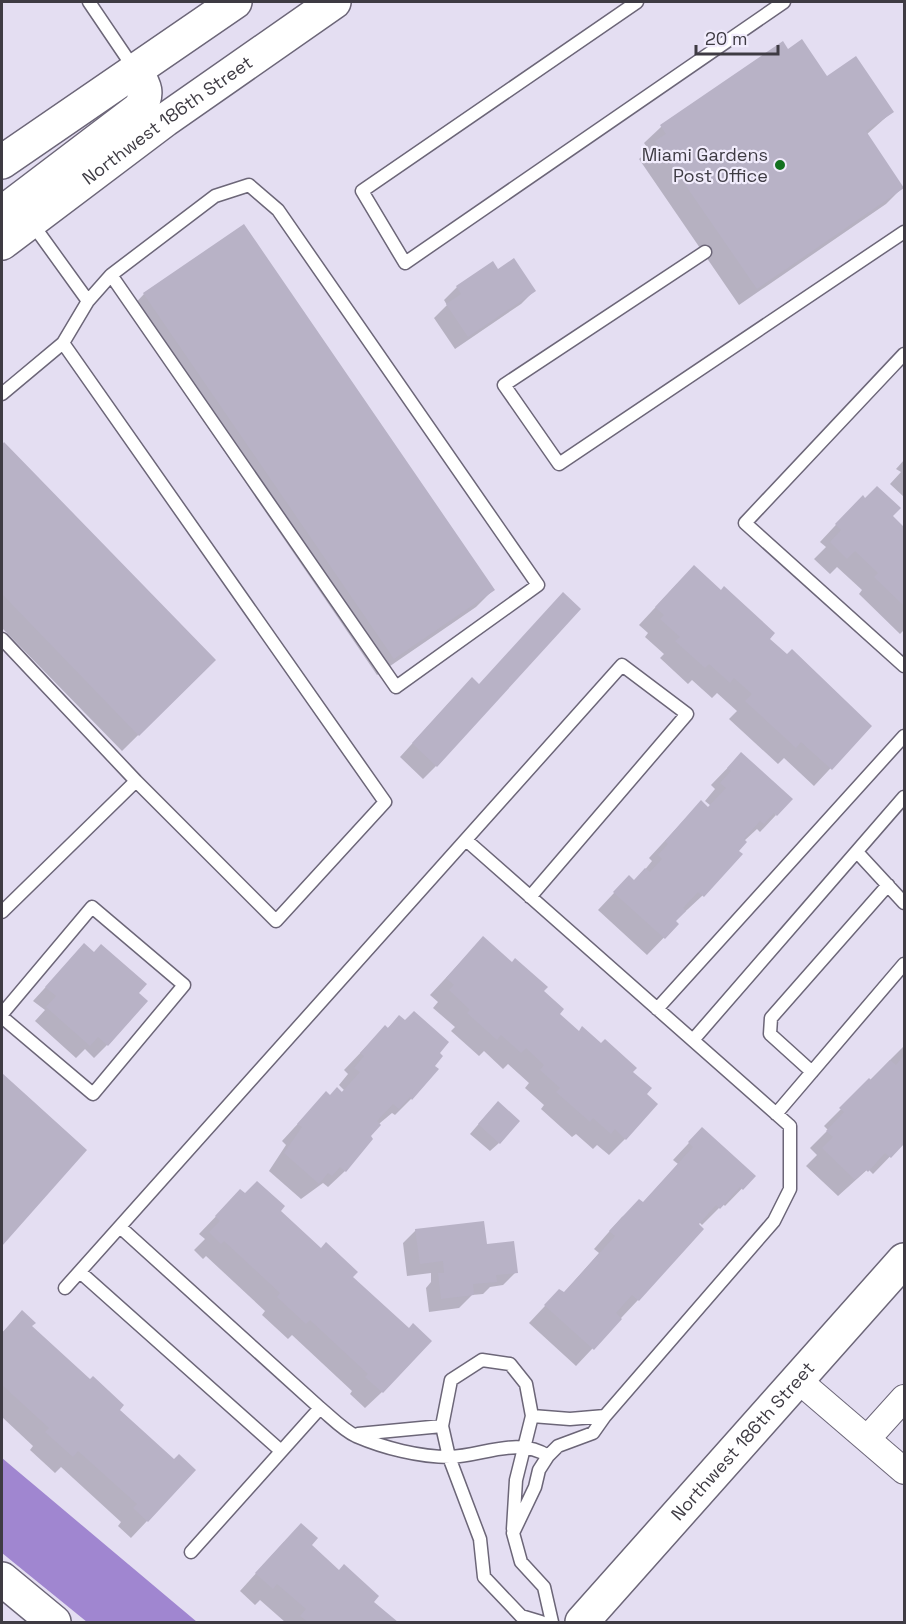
<svg xmlns="http://www.w3.org/2000/svg" width="906" height="1624" font-family="'Space Grotesk',sans-serif">
<style>
.water{fill:#a086d0}
.shadow{fill:#0003}
.building{fill:#b8b2c6}
.lines{fill:none;stroke-linecap:round;stroke-linejoin:round}
.lane-casing{stroke:#6c6678;stroke-width:15}
.street-casing{stroke:#6c6678;stroke-width:28}
.secondary-casing{stroke:#6c6678;stroke-width:36}
.primary-casing{stroke:#6c6678;stroke-width:36}
.lane{stroke:#fff;stroke-width:12}
.street{stroke:#fff;stroke-width:26}
.secondary{stroke:#fff;stroke-width:33}
.primary{stroke:#fff;stroke-width:33}
.poi-dot{fill:#13711f;stroke:#f1ecfc;stroke-width:2}
.labels{text-anchor:middle;stroke-width:4.5;stroke-linejoin:round;paint-order:stroke}
.street-label{font-size:18px;fill:#3e3b43;stroke:#f1ecfc}
.poi-label{font-size:18px;fill:#3e3b43;stroke:#f1ecfc;text-anchor:end}
</style>
<rect width="100%" height="100%" fill="#e4def2"/>
<path class="water" d="M2 1458 197 1622H87L2 1553Z"/>
<path class="shadow" d="M782 44 788 51 827 78 892 112 866 135 902 188 886 204 739 305 639 159 649 150 644 143 661 127Z
M497 271 534 291 521 304 455 349 434 318 447 305 444 300 457 287Z
M144 294 493 590 476 607 377 675 128 311Z
M4 444 214 660 122 751 2 628V447Z
M904 460V497L890 484 901 472 896 469Z
M846 514 891 516 904 529V630L900 634 859 594 862 590 837 567 830 574 814 559 826 547 820 542Z
M677 584 768 639 870 726 814 786 784 758 778 764 729 719 737 711 717 693 712 698 692 680 688 684 660 658 664 654 645 637 648 633 639 625Z
M459 692 436 766 423 779 400 757Z
M741 754 776 815 760 832 757 829 744 841 702 896 674 922 677 924 647 955 598 910 629 877 634 881 643 872 652 861 649 858 685 819 708 809 711 806 705 801 715 789 711 785Z
M483 938 542 991 558 1014 578 1032 631 1072 645 1094 625 1139 609 1155 597 1145 593 1149 576 1134 572 1137 541 1109 544 1105 525 1088 529 1083 508 1064 503 1069 484 1051 479 1056 451 1031 455 1027 433 1008 438 1002 430 995Z
M84 945 137 993 107 1045 94 1058 85 1049 76 1058 35 1021 45 1010 33 1001Z
M399 1017 438 1053 411 1099 395 1115 392 1113 380 1123 369 1137 371 1139 345 1171 328 1187 323 1183 301 1199 269 1171 286 1145 282 1141 326 1093 330 1096 341 1093 344 1090 339 1085 348 1074 344 1070 385 1027 387 1029Z
M904 1046V1142L873 1174 868 1169 838 1196 806 1166 817 1155 810 1148 828 1130 824 1126Z
M2 1075 85 1150 2 1244Z
M489 1112 499 1143 490 1151 470 1134Z
M702 1129 754 1176 725 1206 723 1204 702 1225 699 1222 638 1300 576 1366 529 1323 559 1291 563 1294 599 1253 594 1249 622 1217 642 1204 678 1164 673 1160Z
M224 1208 278 1211 408 1330 382 1392 365 1408 350 1394 352 1391 292 1335 288 1339 262 1315 265 1311 206 1256 203 1259 194 1250 205 1239 199 1234Z
M416 1230 486 1246 516 1272 503 1285 490 1287 483 1294 472 1295 459 1308 429 1312 426 1288 431 1282V1273L407 1276 403 1243Z
M22 1313 30 1327 174 1461 147 1521 131 1538 118 1526 121 1522 61 1467 55 1473 30 1450 33 1446 2 1417V1333Z
M284 1542 309 1545 395 1622H285L260 1600 255 1605 240 1591Z"/>
<path class="building" d="M802 39 827 76 856 56 894 112 866 131 904 188 757 289 655 141 666 134 660 125 783 41 788 49Z
M244 224 495 590 394 659 143 293Z
M514 258 536 291 468 337 446 304 461 294 456 286 493 261 498 269Z
M4 442 216 660 139 736 2 594V445Z
M877 486 901 508 893 516 904 527V606L874 577 878 573 855 551 847 559 830 542 841 530 835 524 863 495 865 498Z
M694 565 721 590 724 586 775 633 770 639 787 654 792 649 872 726 832 770 801 742 796 748 745 701 752 694 734 678 730 683 709 664 705 668 675 641 680 637 660 619 664 615 655 607Z
M563 592 581 609 437 767 412 743 472 677 479 684Z
M741 752 793 799 777 816 774 813 764 824 760 821 744 839 747 842 739 851 743 854 704 897 698 892 683 908 686 911 676 921 679 924 665 939 613 892 629 875 634 880 645 868 650 872 662 859 658 855 668 844 665 841 701 800 708 807 726 788 720 783 731 771 727 768Z
M483 936 512 962 515 958 548 987 544 991 564 1009 560 1014 579 1031 582 1026 601 1043 605 1039 637 1068 633 1072 652 1088 647 1094 658 1104 626 1140 615 1129 611 1134 593 1118 590 1122 556 1092 560 1088 540 1070 544 1065 526 1048 521 1053 501 1035 497 1040 467 1013 470 1010 449 990 454 985 446 978Z
M84 943 94 952 101 944 147 984 139 993 148 1001 108 1046 98 1037 90 1046 46 1007 56 996 45 987Z
M414 1011 449 1042 440 1053 443 1056 435 1066 439 1069 412 1100 410 1097 399 1109 393 1104 377 1121 381 1125 371 1136 373 1139 346 1172 340 1167 332 1176 328 1173 319 1184 284 1153 302 1127 297 1124 326 1091 330 1095 337 1087 342 1092 360 1072 354 1068 364 1056 360 1053 385 1025 388 1028 399 1015 405 1020Z
M904 1055V1144L891 1158 885 1153 868 1172 866 1170 855 1180 822 1148 833 1137 826 1131 844 1112 839 1108 869 1078 871 1080 890 1060 896 1065Z
M2 1073 87 1150 2 1246Z
M498 1101 520 1121 500 1144 478 1124Z
M702 1127 756 1176 743 1190 740 1187 720 1209 716 1205 699 1224 704 1229 639 1301 632 1295 616 1313 622 1319 594 1350 544 1305 559 1289 564 1292 615 1236 609 1231 639 1199 643 1202 693 1147 688 1142Z
M257 1181 285 1206 281 1211 321 1248 326 1242 358 1272 353 1277 409 1328 413 1323 432 1341 383 1393 365 1377 368 1374 310 1320 306 1324 277 1297 280 1293 224 1241 221 1244 209 1232 220 1221 215 1216 240 1189 245 1193Z
M484 1221 487 1244 514 1241 518 1273 496 1275 497 1282 473 1284 474 1295 441 1299 438 1273H444L443 1261 420 1264 415 1229Z
M22 1310 36 1323 32 1326 90 1379 93 1376 124 1405 120 1410 174 1459 179 1454 196 1470 148 1522 133 1508 137 1504 78 1451 73 1457 45 1432 49 1428 2 1385V1333Z
M301 1523 318 1538 312 1545 339 1570 344 1564 379 1596 374 1602 398 1622H308L300 1616 306 1609 277 1584 273 1589 255 1573Z"/>
<g class="lines">
<g class="lane-casing">
<path id="lane" d="M89 2 135 70
M637 2 362 191 405 263 784 2
M31 222 88 301
M705 252 504 385 559 464 904 232
M63 343 88 301 111 275 396 687 538 585 278 210 249 185 215 196 111 275
M904 354 745 523 904 666
M2 394 63 343 385 802 276 921 136 781 2 639
M466 840 790 1126V1189L774 1221 605 1416 593 1433 558 1446 548 1456 539 1470 535 1487 513 1533 521 1562 544 1587 552 1622
M857 852 904 903
M2 912 136 781
M657 1009 904 736
M2 1014 92 907 184 985 93 1094 2 1017
M693 1040 904 797
M812 1072 770 1034 771 1018 888 885
M776 1114 904 964
M120 1227 320 1408C331 1417 343 1430 356 1436 384 1448 419 1457 450 1457 482 1456 519 1436 548 1456
M80 1272 281 1451
M65 1288 622 665 687 714 530 897
M532 1416 570 1419 605 1416
M358 1434 442 1426
M513 1529 516 1480 532 1416 526 1384 510 1364 482 1360 451 1380 442 1426 449 1457 480 1539 484 1577 521 1616 541 1622
M191 1552 320 1408"/>
</g>
<g class="street-casing">
<path id="street" d="M798 1380 904 1471
M867 1439 904 1398"/>
</g>
<g class="secondary-casing">
<g id="secondary">
<path id="s1" d="M582 1622 904 1260"/>
</g>
</g>
<g class="primary-casing">
<g id="primary">
<path d="M2 162 235 2"/>
<path d="M2 213 139 109C150 93 144 85 135 70"/>
<path id="s2" d="M2 243 165 120 334 2"/>
<path d="M2 1579 54 1622"/>
</g>
</g>
<use href="#lane" class="lane"/>
<use href="#street" class="street"/>
<use href="#secondary" class="secondary"/>
<use href="#primary" class="primary"/>
</g>
<circle class="poi-dot" cx="780" cy="165" r="6"/>
<g class="labels">
<g class="street-label">
<text dy="6" stroke="none"><textPath href="#s2" startOffset="206">Northwest 186th Street</textPath></text>
<text dy="6" stroke="none"><textPath href="#s1" startOffset="242">Northwest 186th Street</textPath></text>
</g>
<g class="poi-label">
<text x="768" y="161">Miami Gardens<tspan x="768" dy="21">Post Office</tspan></text>
</g>
</g>
<rect width="906" height="1624" fill="none" stroke="#3e3b43" stroke-width="6"/>
<path d="M696 45v9h82v-9" fill="none" stroke="#3e3b43" stroke-width="3"/>
<text x="705" y="45" font-size="18" fill="#3e3b43" stroke="#f1ecfc" stroke-width="4.5" paint-order="stroke">20 m</text>
</svg>
